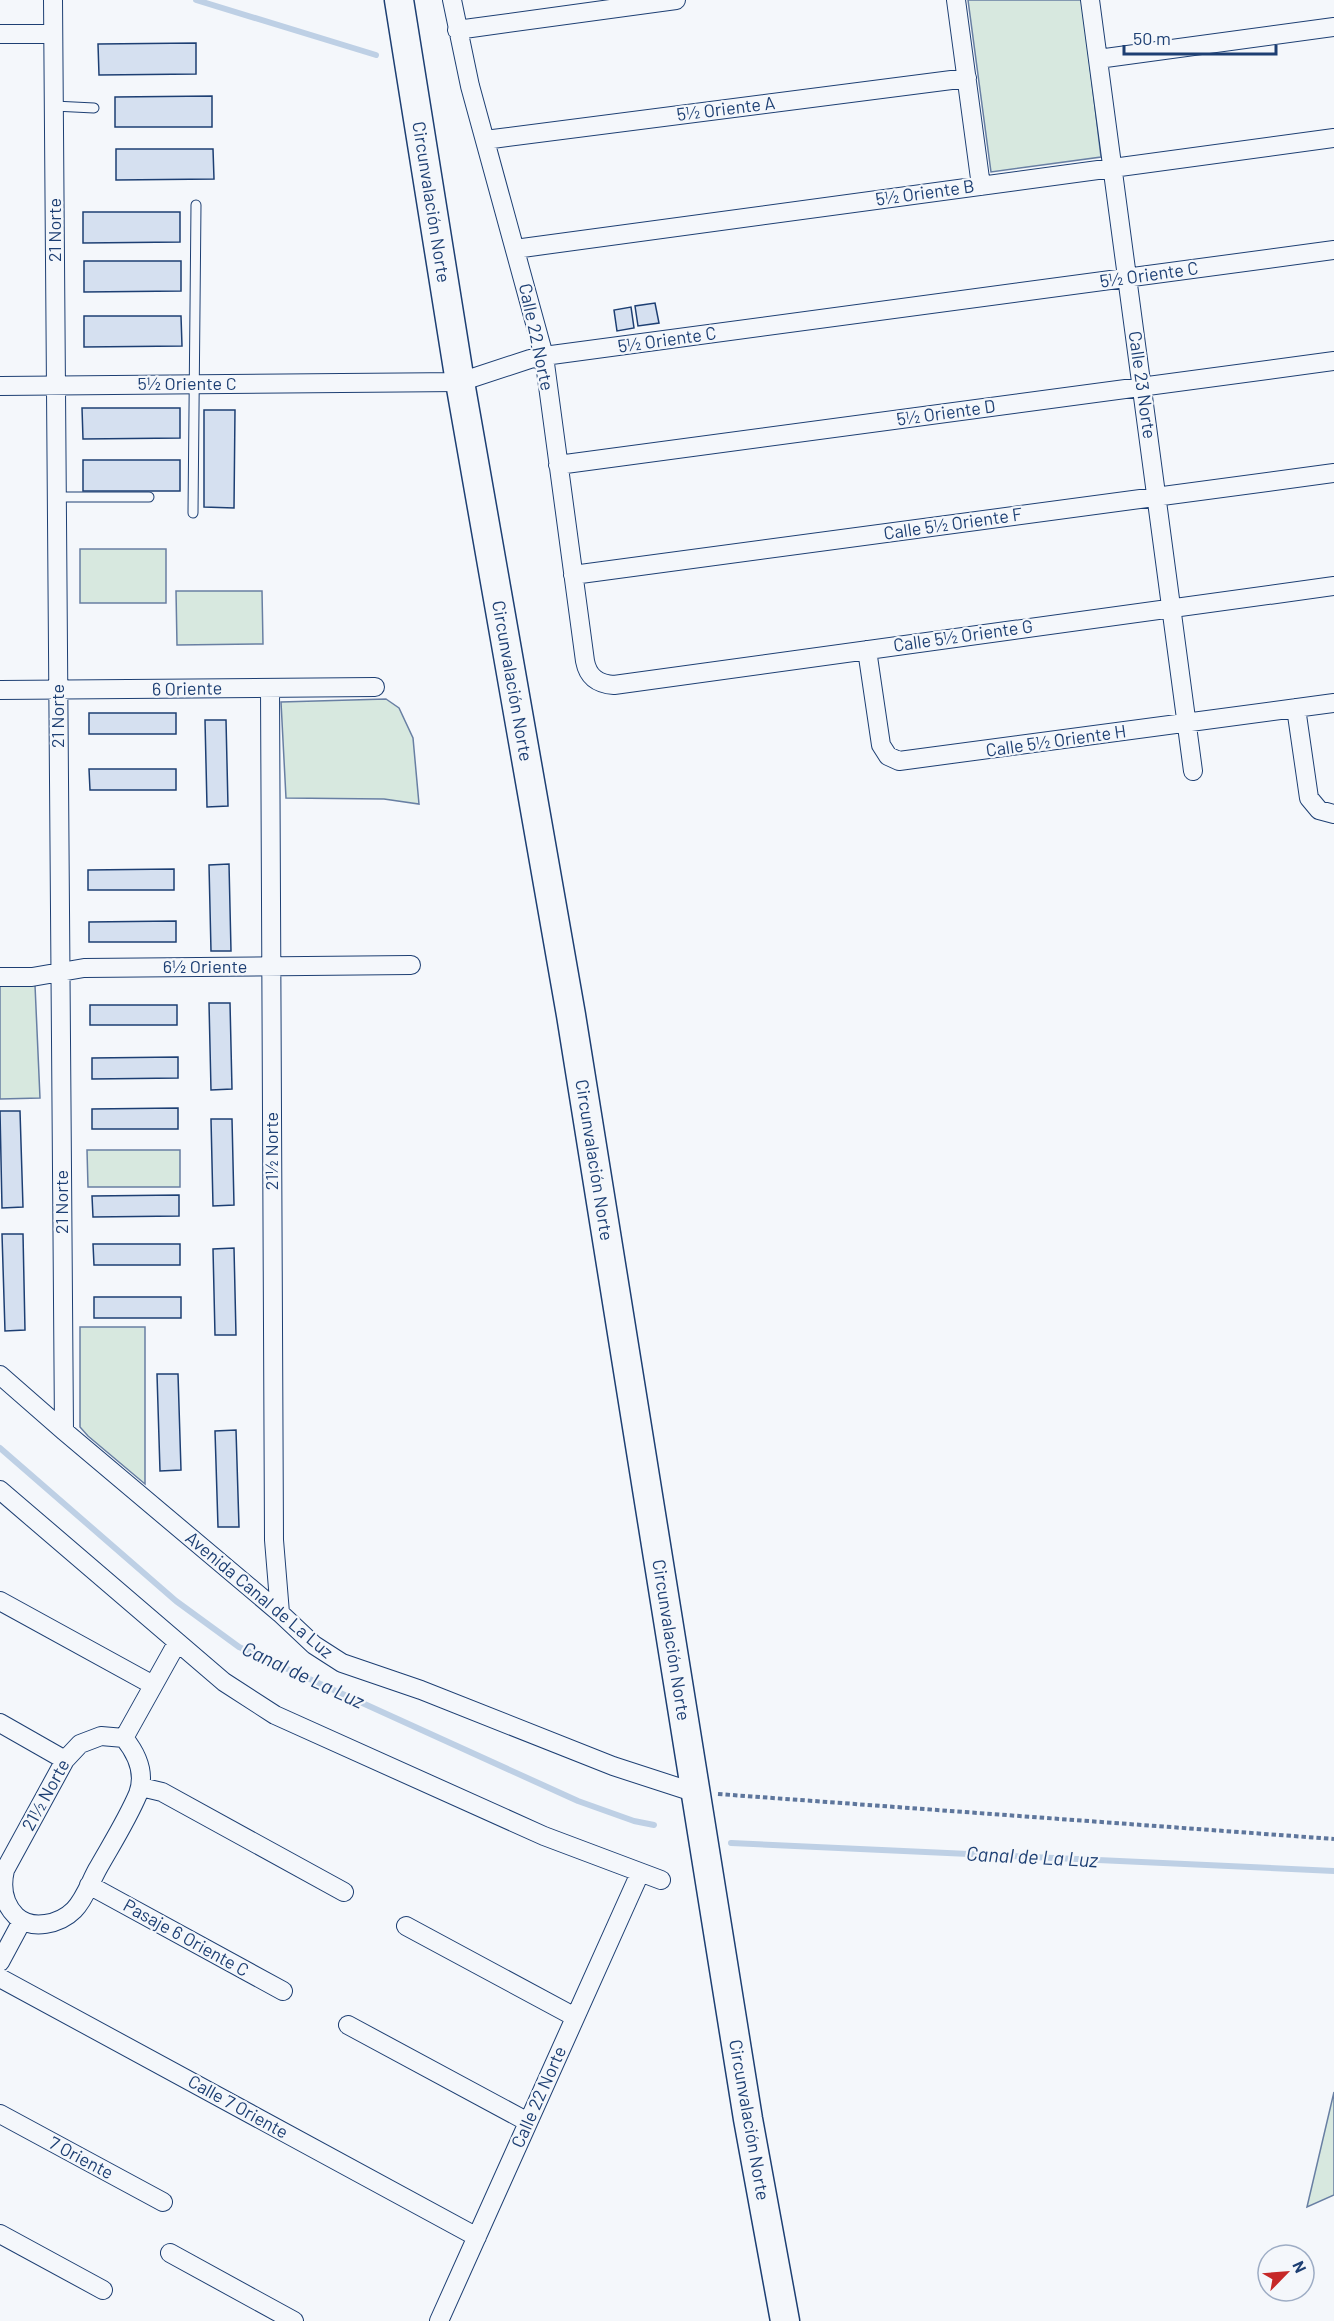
<svg xmlns="http://www.w3.org/2000/svg" width="1334" height="2321" font-family="Barlow,sans-serif">
<style>
.green{fill:#d7e8df;stroke:#687fa3;stroke-width:1.5}
.lines{fill:none;stroke-linecap:round;stroke-linejoin:round}
.stream{stroke:#bed0e5;stroke-width:6}
.building{fill:#d5e0f0;stroke:#1d3f73;stroke-width:1.5}
.lane-casing{stroke:#1d3f73;stroke-width:11}
.street-casing{stroke:#1d3f73;stroke-width:20}
.primary-casing{stroke:#1d3f73;stroke-width:31}
.path{stroke:#5e769c;stroke-width:4;stroke-dasharray:4.5 3;stroke-linecap:butt}
.lane{stroke:#f4f7fb;stroke-width:9}
.street{stroke:#f4f7fb;stroke-width:18}
.primary{stroke:#f4f7fb;stroke-width:28}
.labels{text-anchor:middle;stroke-width:4.5;stroke-linejoin:round;paint-order:stroke}
.street-label{font-size:18px;fill:#1d3f73;stroke:#f4f7fb}
.water-label{font-size:20px;font-style:italic;fill:#1d3f73;stroke:#f4f7fb}
</style>
<rect width="100%" height="100%" fill="#f4f7fb"/>
<path class="green" d="M968 0H1082L1101 157 991 172Z
M80 549H166V603H80Z
M176 591H262L263 644 177 645Z
M386 699 399 708 413 738 419 804 384 799 286 798 281 702Z
M35 985 40 1098 0 1099V986Z
M87 1150H180V1187H88Z
M80 1327H145V1484L88 1436 80 1427Z
M1334 2092V2195L1307 2207Z"/>
<g class="lines">
<path class="stream" d="M196 0 376 55
M0 1448 176 1601 239 1647 578 1801 634 1821 654 1825
M731 1843 1334 1871"/>
</g>
<path class="building" d="M196 43V74L99 75 98 44Z
M212 96V127H115V97Z
M116 149H213L214 179 116 180Z
M83 212H180V242L83 243Z
M84 261H181V291L84 292Z
M655 303 659 323 638 326 635 306Z
M631 307 634 328 617 331 614 310Z
M84 316H181L182 346 84 347Z
M82 408H180V438L83 439Z
M204 410H235L234 508 204 507Z
M83 460H180V491H83Z
M89 713H176V734H89Z
M205 720H226L228 806 207 807Z
M89 769H176V790H90Z
M229 864 231 951H211L209 865Z
M174 869V890H88V870Z
M176 921V942H89V922Z
M209 1003H230L232 1089 211 1090Z
M90 1005H177V1025H90Z
M178 1057V1078L92 1079V1058Z
M178 1108V1129H92V1109Z
M0 1111H20L23 1207 2 1208Z
M211 1119H232L234 1205 213 1206Z
M179 1195V1216L93 1217 92 1196Z
M2 1234H23L25 1330 5 1331Z
M93 1244H180V1265H94Z
M234 1248 236 1335H215L213 1249Z
M94 1297H181V1318H94Z
M157 1374H178L181 1470 160 1471Z
M236 1430 239 1527H218L215 1431Z"/>
<g class="lines">
<g class="lane-casing">
<path id="lane" d="M54 106 94 108
M57 497H149
M193 513 196 205"/>
</g>
<g class="street-casing">
<path id="street" d="M53 0 64 1431
M452 0 470 86 544 356 585 661C588 677 598 684 614 685L1334 586
M956 0 981 186
M1090 0 1193 771
M457 30 676 0
M0 34H53
M1098 59 1334 27
M485 140 967 78
M515 249 1334 138
M0 386 460 382 530 359 544 356 1334 250
M558 465 1334 361
M573 575 1334 473
M867 650 881 745 888 756 899 761 1334 703
M270 688 274 1540 280 1613
M0 690 375 687
M1296 708 1309 798 1319 810 1334 814
M0 977H32L84 968 411 965
M0 1375 64 1431 280 1613 314 1645 342 1663 421 1690 613 1766 696 1793
M0 1490 224 1682 275 1715 544 1836 661 1880
M0 1601 153 1685
M0 1723 65 1760
M101 1736 124 1738C137 1754 146 1773 138 1794 127 1820 111 1845 97 1870 90 1883 84 1900 74 1910 60 1924 32 1931 16 1916 3 1903 1 1887 5 1870L65 1760 80 1744Z
M124 1738 177 1643
M141 1787 162 1792 344 1892
M89 1885 283 1991
M406 1926 575 2017
M0 1962 22 1921
M0 1978 477 2237
M348 2025 528 2122
M0 2114 163 2202
M0 2234 103 2290
M170 2253 294 2321
M439 2321 640 1873"/>
</g>
<g class="primary-casing">
<path id="primary" d="M399 0 460 382 571 1015 748 2119 785 2321"/>
</g>
<path class="path" d="M718 1794 1334 1839"/>
<use href="#lane" class="lane"/>
<use href="#street" class="street"/>
<use href="#primary" class="primary"/>
</g>
<g class="labels">
<g class="street-label">
<text transform="translate(726 109) rotate(-7)" y="6">5½ Oriente A</text>
<text transform="translate(925 193) rotate(-8)" y="6">5½ Oriente B</text>
<text transform="translate(431 202) rotate(81)" y="6">Circunvalación Norte</text>
<text transform="translate(55 230) rotate(-90)" y="6">21 Norte</text>
<text transform="translate(1149 275) rotate(-8)" y="6">5½ Oriente C</text>
<text transform="translate(536 337) rotate(78)" y="6">Calle 22 Norte</text>
<text transform="translate(667 340) rotate(-8)" y="6">5½ Oriente C</text>
<text x="187" y="390">5½ Oriente C</text>
<text transform="translate(1142 385) rotate(82)" y="6">Calle 23 Norte</text>
<text transform="translate(946 413) rotate(-8)" y="6">5½ Oriente D</text>
<text transform="translate(953 524) rotate(-8)" y="6">Calle 5½ Oriente F</text>
<text transform="translate(963 636) rotate(-8)" y="6">Calle 5½ Oriente G</text>
<text transform="translate(512 681) rotate(80)" y="6">Circunvalación Norte</text>
<text transform="translate(187 689) rotate(-1)" y="6">6 Oriente</text>
<text transform="translate(58 716) rotate(-90)" y="6">21 Norte</text>
<text transform="translate(1056 741) rotate(-8)" y="6">Calle 5½ Oriente H</text>
<text x="205" y="973">6½ Oriente</text>
<text transform="translate(272 1151) rotate(-90)" y="6">21½ Norte</text>
<text transform="translate(594 1160) rotate(81)" y="6">Circunvalación Norte</text>
<text transform="translate(62 1202) rotate(-90)" y="6">21 Norte</text>
<text transform="translate(259 1595) rotate(40)" y="6">Avenida Canal de La Luz</text>
<text transform="translate(671 1640) rotate(81)" y="6">Circunvalación Norte</text>
<text transform="translate(46 1795) rotate(-61)" y="6">21½ Norte</text>
<text transform="translate(186 1938) rotate(29)" y="6">Pasaje 6 Oriente C</text>
<text transform="translate(539 2097) rotate(-66)" y="6">Calle 22 Norte</text>
<text transform="translate(238 2107) rotate(29)" y="6">Calle 7 Oriente</text>
<text transform="translate(749 2120) rotate(80)" y="6">Circunvalación Norte</text>
<text transform="translate(81 2158) rotate(28)" y="6">7 Oriente</text>
</g>
<g class="water-label">
<text transform="translate(303 1675) rotate(25)" y="7">Canal de La Luz</text>
<text transform="translate(1032 1857) rotate(3)" y="7">Canal de La Luz</text>
</g>
</g>
<g transform="translate(1286 2273) rotate(65)"><circle r="28" fill="#f4f7fb" stroke="#9eadc5" stroke-width="1.5"/>
<path d="M0-4.5L10 22L0 15L-10 22Z" fill="#c62828"/>
<text y="-9" font-size="16" font-weight="bold" text-anchor="middle" fill="#1d3f73">N</text>
</g>
<path d="M1124 45v9h152v-9" fill="none" stroke="#1d3f73" stroke-width="3"/>
<text x="1133" y="45" font-size="18" fill="#1d3f73" stroke="#f4f7fb" stroke-width="4.5" paint-order="stroke">50 m</text>
</svg>
